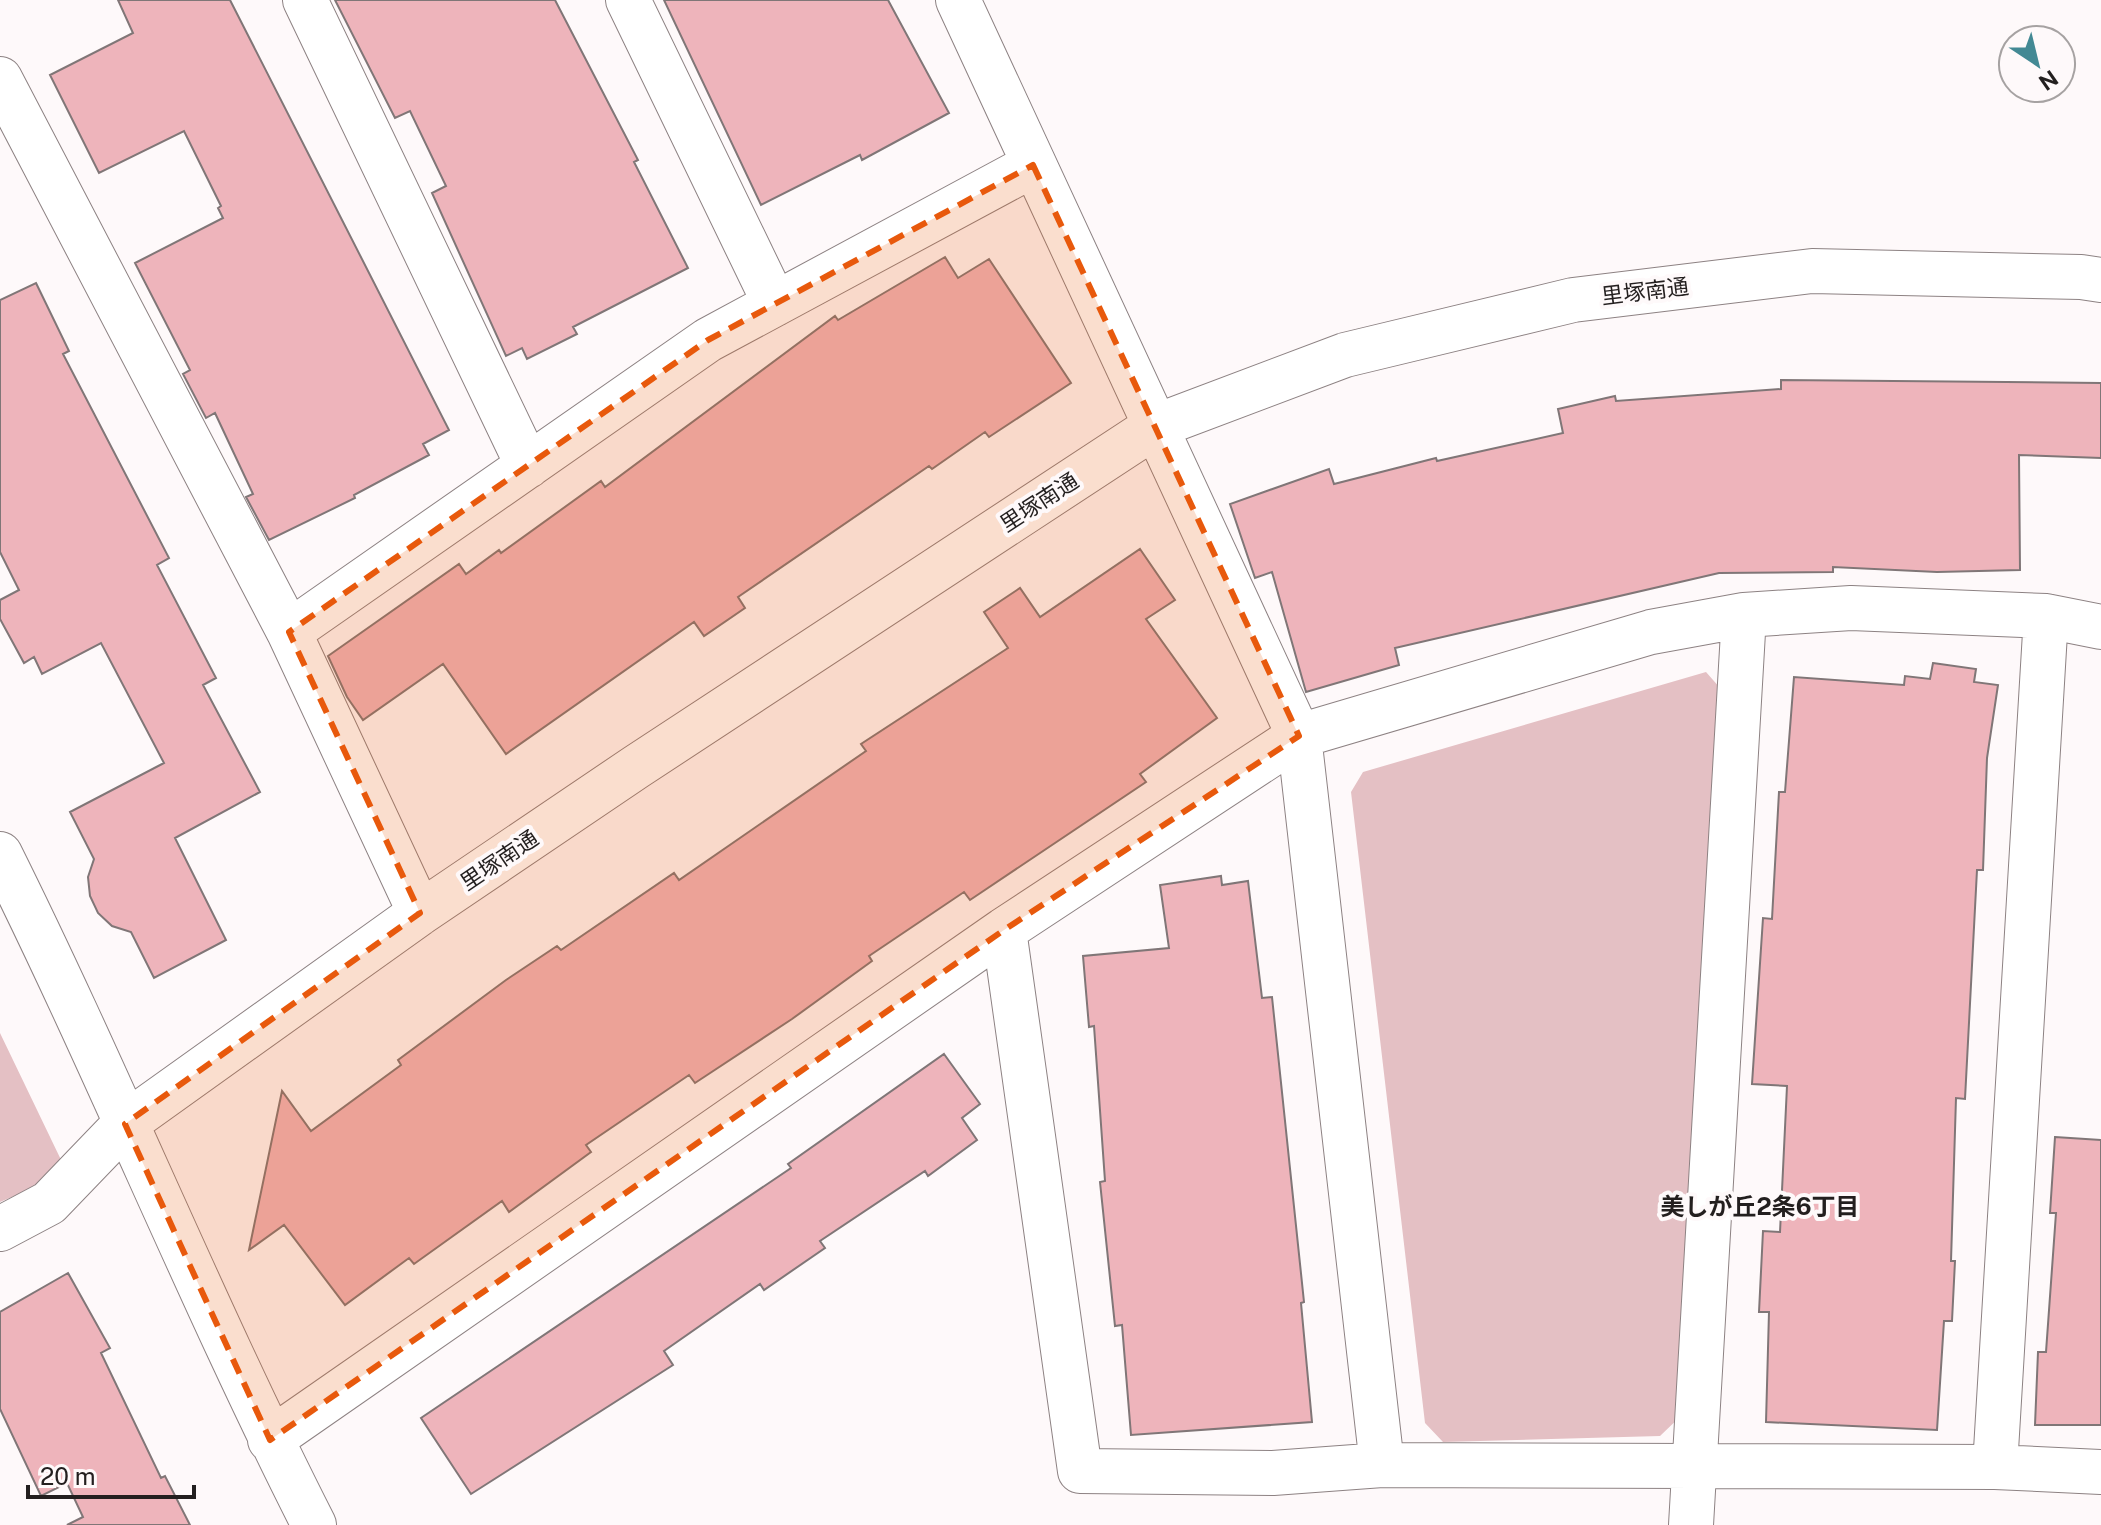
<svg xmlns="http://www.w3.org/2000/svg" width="2101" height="1525" font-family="'Public Sans','Noto Sans JP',sans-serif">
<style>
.green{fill:#e4c0c4}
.building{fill:#eeb4bb;stroke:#807677;stroke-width:2}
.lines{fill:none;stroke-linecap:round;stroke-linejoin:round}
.minor-casing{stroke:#8d8283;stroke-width:46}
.minor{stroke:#fff;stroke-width:44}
.marked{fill:#e8590c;fill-opacity:0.2;stroke:#e8590c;stroke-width:6;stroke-dasharray:16 10;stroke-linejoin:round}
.labels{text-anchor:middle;stroke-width:8;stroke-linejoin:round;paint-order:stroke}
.street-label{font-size:22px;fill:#231f1f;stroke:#fef9fa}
.neighbourhood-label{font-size:24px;font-weight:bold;fill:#231f1f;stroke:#fef9fa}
</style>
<rect width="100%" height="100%" fill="#fef9fa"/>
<path class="green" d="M1706 672 1721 689 1684 1413 1660 1436 1443 1442 1425 1423 1351 792 1363 772Z
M0 1033 63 1164 47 1182 0 1202Z"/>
<path class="building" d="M118 0H230L449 430 423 444 429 455 354 495 355 498 269 540 246 497 253 494 215 413 206 418 183 374 190 370 135 263 223 218 218 208 221 206 184 131 99 173 50 75 133 33Z
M335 0H555L638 160 634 162 688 268 573 327 577 334 527 359 522 348 506 356 432 193 446 186 410 111 395 118Z
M664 0H888L949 113 862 160 860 155 761 205Z
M945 257 958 278 989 259 1071 383 989 437 985 432 932 469 929 466 738 597 745 608 704 636 694 622 506 754 443 664 363 720 347 697 328 656 459 564 466 574 499 550 501 553 601 481 605 487 835 316 838 320Z
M36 283 69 351 63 354 169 558 157 565 216 678 203 685 260 792 175 838 226 940 154 978 131 932 112 926 98 913 90 896 88 877 94 859 70 812 164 763 101 643 42 674 34 657 24 663 0 619V600L19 590 0 552V300Z
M1781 380 2101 383V458L2019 455 2020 570 1937 572 1833 567V572L1719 573 1395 648 1399 665 1306 692 1272 572 1255 578 1230 504 1329 469 1334 484 1436 458 1437 461 1563 433 1558 409 1615 396 1616 401 1781 389Z
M1140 549 1175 600 1146 619 1217 718 1140 774 1146 782 970 900 964 892 869 956 872 961 792 1019 695 1083 689 1075 586 1145 591 1152 509 1212 502 1201 414 1264 409 1258 345 1305 284 1225 249 1250 282 1091 311 1131 401 1065 398 1060 506 980 557 946 561 950 674 873 679 880 866 751 861 744 1008 648 984 612 1020 588 1040 617Z
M1933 663 1976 669 1974 682 1998 685 1987 758 1983 870H1977L1965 1099 1956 1098 1951 1261H1955L1952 1321H1944L1937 1430 1766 1422 1769 1312H1759L1763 1231 1780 1232 1787 1086 1752 1084 1763 918 1772 919 1779 792H1785L1794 677 1904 685 1905 676 1930 679Z
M1221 876 1222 885 1248 881 1262 998 1272 997 1304 1302 1301 1303 1312 1422 1131 1435 1122 1325 1115 1326 1100 1182 1105 1181 1094 1026 1089 1027 1083 956 1169 948 1160 885Z
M944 1054 980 1104 962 1118 977 1140 928 1176 925 1171 820 1241 825 1248 764 1290 760 1284 664 1351 673 1365 471 1494 421 1418 791 1168 788 1164Z
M2055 1137 2101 1140V1425H2035L2038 1352H2046L2056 1213H2050Z
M68 1273 110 1348 101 1353 161 1478 165 1476 190 1525H67L83 1517 67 1483 41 1496 0 1409V1312Z"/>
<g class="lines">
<g class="minor-casing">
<path id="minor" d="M305 0 528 466
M628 0 775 304
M958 0 1299 736 1382 1465
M0 79 289 632 420 913
M289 632 708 340 1033 165
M0 854C110 1075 202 1305 314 1525
M1004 930 1080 1471 1273 1473 1382 1465 1995 1467 2101 1472
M0 1229 49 1203 125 1124 420 913 636 767 1154 427 1345 355 1573 300 1812 271 2081 277 2101 280
M270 1440 1004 930 1299 736 1651 632 1744 615 1851 608 2046 616 2101 627
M1995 1467 2046 616
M1691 1525 1744 615"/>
</g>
<use href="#minor" class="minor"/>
</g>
<path class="marked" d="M1033 165 1299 736 1004 930 270 1440 125 1124 420 913 289 632 708 340Z"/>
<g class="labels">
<g class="street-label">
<text transform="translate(1645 291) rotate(-7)" y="8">里塚南通</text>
<text transform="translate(1039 502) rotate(-33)" y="8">里塚南通</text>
<text transform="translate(499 860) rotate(-34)" y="8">里塚南通</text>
</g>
<g class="neighbourhood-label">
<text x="1760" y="1215">美しが丘2条6丁目</text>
</g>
</g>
<g transform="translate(2037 64) rotate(145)"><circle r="38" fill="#fef9fa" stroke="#a6a2a2" stroke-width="2"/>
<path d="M0-6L14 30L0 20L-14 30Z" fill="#438994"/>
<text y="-12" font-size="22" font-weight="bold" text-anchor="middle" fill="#231f1f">N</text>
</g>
<path d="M28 1485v12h166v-12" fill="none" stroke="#231f1f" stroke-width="4"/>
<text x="40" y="1485" font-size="24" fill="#231f1f" stroke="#fef9fa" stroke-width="6" paint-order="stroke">20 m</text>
</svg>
